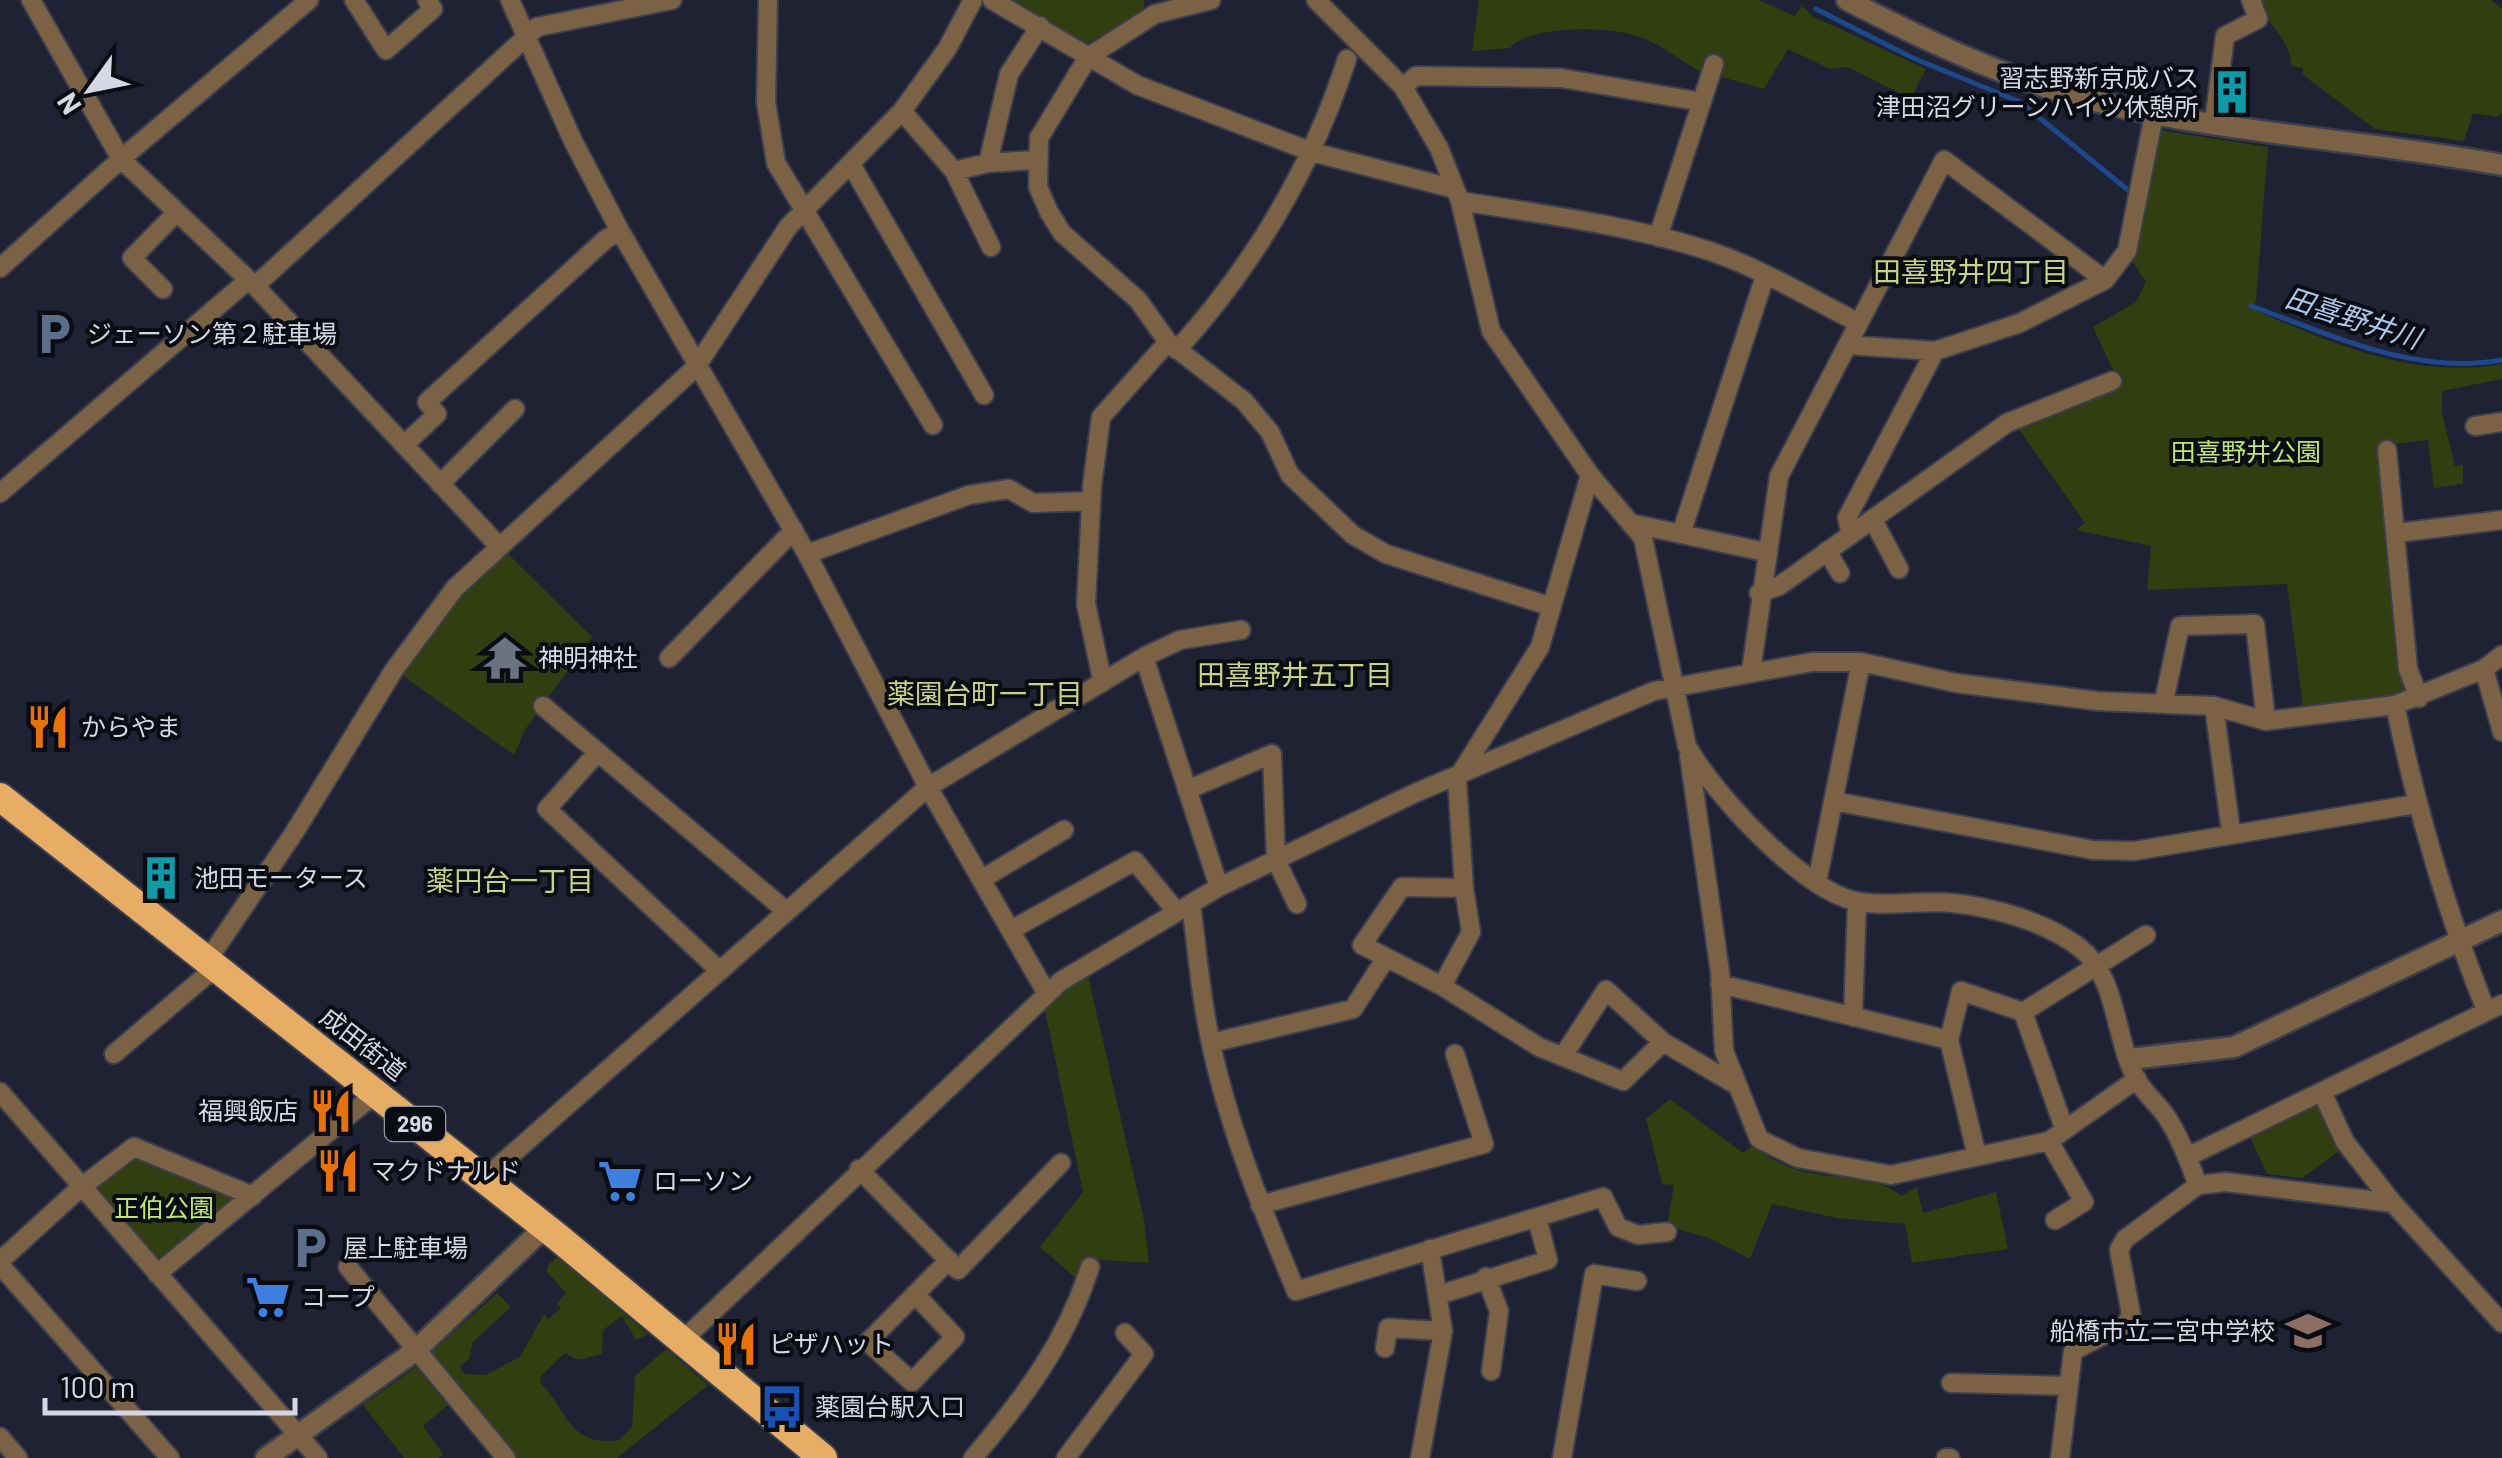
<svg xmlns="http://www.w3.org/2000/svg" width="2502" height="1458" font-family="Barlow,'Noto Sans JP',sans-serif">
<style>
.green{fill:#303e10}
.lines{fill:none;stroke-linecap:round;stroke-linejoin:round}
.stream{stroke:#1f488c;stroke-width:5}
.minor-casing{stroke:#3b3f4f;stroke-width:22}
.tertiary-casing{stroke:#3b3f4f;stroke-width:25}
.trunk-casing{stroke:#3b3f4f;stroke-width:32}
.minor{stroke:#7c6244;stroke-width:18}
.tertiary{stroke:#7c6244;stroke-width:20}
.trunk{stroke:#e7ad64;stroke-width:28}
.labels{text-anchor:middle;stroke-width:8;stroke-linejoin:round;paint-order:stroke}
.shield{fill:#0a0c14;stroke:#989ba6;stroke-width:2.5}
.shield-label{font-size:22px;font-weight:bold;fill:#d5d8e4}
.poi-label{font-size:25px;fill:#d5d8e4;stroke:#0a0c14;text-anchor:start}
.park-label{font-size:25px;fill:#c0e770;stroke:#0a0c14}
.street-label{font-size:25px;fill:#d5d8e4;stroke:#0a0c14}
.neighbourhood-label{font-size:28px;fill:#c8d286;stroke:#0a0c14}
.water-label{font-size:28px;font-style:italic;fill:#aec6ed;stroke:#0a0c14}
</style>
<rect width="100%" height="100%" fill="#1e2233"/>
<path class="green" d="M1009 0H1144V10L1083 46Z
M1479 0H1758L1795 16 1802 6 1812 16 1926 69 1911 99 1848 67 1830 69 1788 49 1764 89 1718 76 1721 59 1708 56 1702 73C1682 62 1661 44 1640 37 1611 26 1530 24 1510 48L1472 51Z
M2258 0H2491L2502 9V113L2497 117 2473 113 2464 141 2375 129 2303 75V68L2291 66C2290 38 2267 25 2258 0Z
M2158 130 2268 147 2256 301 2252 309C2331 343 2414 380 2502 364V379L2442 391V413L2455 466 2463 465V484L2434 488 2428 440 2384 445 2410 701 2304 716 2287 584 2147 590 2151 546 2076 530 2085 523 2016 425 2119 383 2093 327 2136 302 2146 282 2131 259Z
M501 547 592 637 525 730 514 755 399 673 460 590Z
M1087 971 1144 1220 1149 1263 1088 1259 1079 1281 1040 1247 1083 1192 1043 1001Z
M1670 1099 1743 1153 1754 1145C1806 1193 1863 1163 1901 1196L1917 1187 1923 1213 1996 1192 2008 1249 1912 1263 1905 1224 1837 1218 1772 1204 1750 1259 1709 1238 1667 1226 1674 1185 1662 1184 1646 1119Z
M2313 1103 2320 1106 2342 1149 2302 1178 2267 1174 2249 1135Z
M136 1154 236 1198 165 1256 156 1257 96 1192V1185Z
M558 1257 648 1334 636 1340 622 1316 603 1330 602 1354 578 1360 565 1353 542 1375 540 1382C569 1412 568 1447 619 1440L632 1427 635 1376 666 1349 708 1385 617 1458H517L427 1356 497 1293 511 1307 473 1342 469 1359 460 1367 464 1374 485 1375 520 1357 544 1314 548 1319 561 1308 557 1303 566 1293 547 1272 548 1265Z
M416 1367 448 1405 423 1426 443 1454 439 1458H404L363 1405Z"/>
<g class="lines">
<path class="stream" d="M1816 9 1913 58 2020 102 2128 190
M2251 306C2332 335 2415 376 2502 360"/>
<g class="minor-casing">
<path id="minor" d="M31 0 121 159 255 286 498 545
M354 0 386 50 433 9 427 0
M510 0 573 141 620 231 807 554 928 787 1046 992
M768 0 766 102 776 163 933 425
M992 0 1137 85 1312 152 1455 189
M1211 0 1155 14 1088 57 1039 138 1038 187 1049 212 1062 233 1138 300 1168 342 1244 401 1270 432 1290 475 1353 535 1386 554 1549 606
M1316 0 1403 87 1439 148 1460 201 1491 331 1590 475 1643 538 1687 746C1713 793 1805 894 1860 902 1890 907 1921 900 1952 903 1993 907 2047 922 2080 948 2119 979 2114 1040 2137 1080 2144 1093 2157 1103 2166 1116 2180 1137 2189 1162 2198 1185
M1403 87 1416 76 1561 78 1702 102
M902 111 954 171 988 163 1036 160
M2214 122 2225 36 2258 19 2251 0
M988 163 1009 74 1040 26
M852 166 984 395
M954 171 991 247
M1460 201C1541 214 1622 224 1700 248 1756 265 1807 297 1859 323
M1658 237 1714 64
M0 268 121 159 309 0
M255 286 537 27 672 0
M163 289 132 258 176 213
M1848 345 1935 351 2020 323 2105 280 2127 251 2155 110
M1177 350C1255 264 1311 170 1347 59
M2475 426 2502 422
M404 445 437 414 427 402 606 239 620 231
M2387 450 2408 669 2419 698
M1590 475 1540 647 1457 779 1464 888 1402 887 1362 945 1442 986 1539 1047 1623 1081 1663 1042
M440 484 515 409
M0 493 246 282
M1873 520 1899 569
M1630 523 1765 552
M2397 533 2502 520
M1681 534 1765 276
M1851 535 1847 518 1935 351
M1827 551 1840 573
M807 554 969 495 1009 489 1033 503 1091 501
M1759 593 1779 586 2007 423 2112 381
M1144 657 1180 640 1241 630
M669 658 794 530
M2484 669 2502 732
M1751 671 1779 476 1944 160 2105 280
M1102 679 1086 604 1092 486 1101 417 1168 342
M2164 701 2180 626 2255 624 2266 721
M2395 705C2417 810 2446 911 2486 1010
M543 706 785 910
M2214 706 2231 832
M598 752 547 809 720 971
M1689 755 1720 972 1724 1051 1759 1139 1798 1158 1891 1175 2049 1141 2137 1079
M1187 790 1272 754 1276 860 1297 904
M1833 801 2093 850 2134 851 2416 804
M982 879 1064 830
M1817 882 1861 662
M1191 904C1197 947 1200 992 1209 1034 1227 1124 1261 1207 1296 1291L1603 1197 1618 1227 1638 1235 1667 1232
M1011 930 1135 861 1176 911
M207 961 294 833 394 670 455 588 696 367 788 227 902 111 947 49 973 0
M1720 984 1949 1040
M1442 986 1471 932 1464 888
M2023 1012 2146 935
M1853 1017 1857 902
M1211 1043 1353 1009 1386 958
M114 1054 216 967
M1563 1056 1606 990 1663 1042 1738 1086
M0 1092 318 1458
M2322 1092 2345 1142 2393 1203
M2049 1141 2084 1202 2055 1220
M1977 1156 1949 1040 1961 991 2023 1012 2064 1128
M2187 1157 2502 1004
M859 1169 958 1270 1061 1163
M484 1179 928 787 1144 657 1219 887
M1260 1205 1484 1144 1455 1054
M0 1261 80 1188 134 1147 253 1196
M0 1265 170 1458
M348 1267 506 1458
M157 1274 376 1093
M1486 1277 1499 1311 1491 1371
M915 1294 955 1337 912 1382 868 1342 949 1260
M1439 1295 1548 1260 1537 1218
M683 1340 1061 981 1219 887 1413 794 1654 691 1812 662H1861L1956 683 2097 701 2214 706 2266 721 2395 705 2484 669 2502 655
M1385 1348 1388 1328 1443 1331
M1951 1383 2069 1386
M0 1437 18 1458
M973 1458C1024 1398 1066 1343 1090 1267
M1066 1458 1144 1354 1125 1333
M1420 1458 1443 1331 1430 1249
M1562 1458 1594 1274 1637 1281
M1946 1458H1950
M2060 1458 2073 1351 2127 1323 2131 1314 2119 1250 2125 1239 2198 1185 2226 1182 2393 1203 2502 1323"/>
</g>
<g class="tertiary-casing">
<path id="tertiary" d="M1847 0C1919 37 1993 73 2072 95 2210 133 2361 139 2502 165
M2130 1059 2234 1047 2502 921
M266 1458 415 1351 545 1227"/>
</g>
<g class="trunk-casing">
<path id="trunk" d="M0 797 560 1239 823 1458"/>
</g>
<use href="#minor" class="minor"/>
<use href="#tertiary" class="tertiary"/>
<use href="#trunk" class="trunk"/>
</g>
<defs>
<g id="building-bare" transform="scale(3.45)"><path d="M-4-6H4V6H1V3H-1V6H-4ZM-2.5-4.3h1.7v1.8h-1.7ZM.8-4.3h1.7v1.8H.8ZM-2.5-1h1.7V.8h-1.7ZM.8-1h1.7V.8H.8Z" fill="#0f9aa8" stroke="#0a0c14" stroke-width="2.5" paint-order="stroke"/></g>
<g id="parking-bare" transform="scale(3.45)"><path d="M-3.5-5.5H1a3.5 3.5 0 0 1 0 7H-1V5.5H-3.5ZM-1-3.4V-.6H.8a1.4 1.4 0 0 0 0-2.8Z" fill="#5c6f8a" stroke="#0a0c14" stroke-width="2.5" paint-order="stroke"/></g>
<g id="temple-bare" transform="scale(3.45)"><path d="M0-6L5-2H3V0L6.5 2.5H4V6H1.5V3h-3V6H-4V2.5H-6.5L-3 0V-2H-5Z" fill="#6b7280" stroke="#0a0c14" stroke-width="2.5" paint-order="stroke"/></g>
<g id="restaurant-bare" transform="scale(3.45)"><path d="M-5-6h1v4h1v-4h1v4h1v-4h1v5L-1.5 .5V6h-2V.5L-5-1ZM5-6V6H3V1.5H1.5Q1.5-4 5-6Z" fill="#e8710a" stroke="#0a0c14" stroke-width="2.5" paint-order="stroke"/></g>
<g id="supermarket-bare" transform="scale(3.45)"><path d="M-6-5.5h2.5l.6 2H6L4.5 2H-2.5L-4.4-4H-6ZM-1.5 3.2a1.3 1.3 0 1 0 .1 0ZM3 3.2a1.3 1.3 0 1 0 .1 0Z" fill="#3f7fe0" stroke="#0a0c14" stroke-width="2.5" paint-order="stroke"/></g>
<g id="school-bare" transform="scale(3.45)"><path d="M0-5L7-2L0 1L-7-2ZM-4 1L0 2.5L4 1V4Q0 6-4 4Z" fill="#8d6e63" stroke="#0a0c14" stroke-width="2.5" paint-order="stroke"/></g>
<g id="bus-bare" transform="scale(3.45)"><path d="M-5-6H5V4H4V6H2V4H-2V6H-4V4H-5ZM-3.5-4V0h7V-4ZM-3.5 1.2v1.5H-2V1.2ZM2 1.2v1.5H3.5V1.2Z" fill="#1a4fb4" stroke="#0a0c14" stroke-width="2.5" paint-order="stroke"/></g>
</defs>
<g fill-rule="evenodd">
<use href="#building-bare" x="2232" y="92"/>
<use href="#parking-bare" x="54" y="334"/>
<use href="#temple-bare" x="505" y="658"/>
<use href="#restaurant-bare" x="48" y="727"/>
<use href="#building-bare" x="161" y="878"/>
<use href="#restaurant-bare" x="331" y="1111"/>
<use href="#restaurant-bare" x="338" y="1171"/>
<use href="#supermarket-bare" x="620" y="1181"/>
<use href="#parking-bare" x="310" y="1248"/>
<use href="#supermarket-bare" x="268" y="1297"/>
<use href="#school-bare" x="2308" y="1331"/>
<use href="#restaurant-bare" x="736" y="1344"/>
<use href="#bus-bare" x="782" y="1407"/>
</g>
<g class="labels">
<rect class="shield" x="385" y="1107" width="60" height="34" rx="8"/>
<g class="shield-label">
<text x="415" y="1132">296</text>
</g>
<g class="poi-label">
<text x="2199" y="87" text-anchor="end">習志野新京成バス<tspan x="2199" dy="29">津田沼グリーンハイツ休憩所</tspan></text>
<text x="87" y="343">ジェーソン第２駐車場</text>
<text x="538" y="667">神明神社</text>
<text x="81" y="736">からやま</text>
<text x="194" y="887">池田モータース</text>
<text x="298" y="1120" text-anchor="end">福興飯店</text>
<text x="371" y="1180">マクドナルド</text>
<text x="653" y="1190">ローソン</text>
<text x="343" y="1257">屋上駐車場</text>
<text x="301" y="1306">コープ</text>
<text x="2275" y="1340" text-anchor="end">船橋市立二宮中学校</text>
<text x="769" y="1353">ピザハット</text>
<text x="815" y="1416">薬園台駅入口</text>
</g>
<g class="park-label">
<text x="2246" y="461">田喜野井公園</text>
<text x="164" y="1217">正伯公園</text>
</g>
<g class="street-label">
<text transform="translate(363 1044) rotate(38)" y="9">成田街道</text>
</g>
<g class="neighbourhood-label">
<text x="1971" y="282">田喜野井四丁目</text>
<text x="1295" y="685">田喜野井五丁目</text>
<text x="985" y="704">薬園台町一丁目</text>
<text x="510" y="891">薬円台一丁目</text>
</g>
<g class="water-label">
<text transform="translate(2353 318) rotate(18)" y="10">田喜野井川</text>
</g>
</g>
<g transform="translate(90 90) rotate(237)" stroke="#0a0c14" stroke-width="8" paint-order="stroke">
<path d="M0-8L18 38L0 25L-18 38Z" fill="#d5d8e4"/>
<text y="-15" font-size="28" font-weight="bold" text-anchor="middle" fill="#d5d8e4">N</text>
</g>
<path d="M45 1398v15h250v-15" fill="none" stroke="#d5d8e4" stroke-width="5"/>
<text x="60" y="1398" font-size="30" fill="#d5d8e4" stroke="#0a0c14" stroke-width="8" paint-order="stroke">100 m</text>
</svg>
